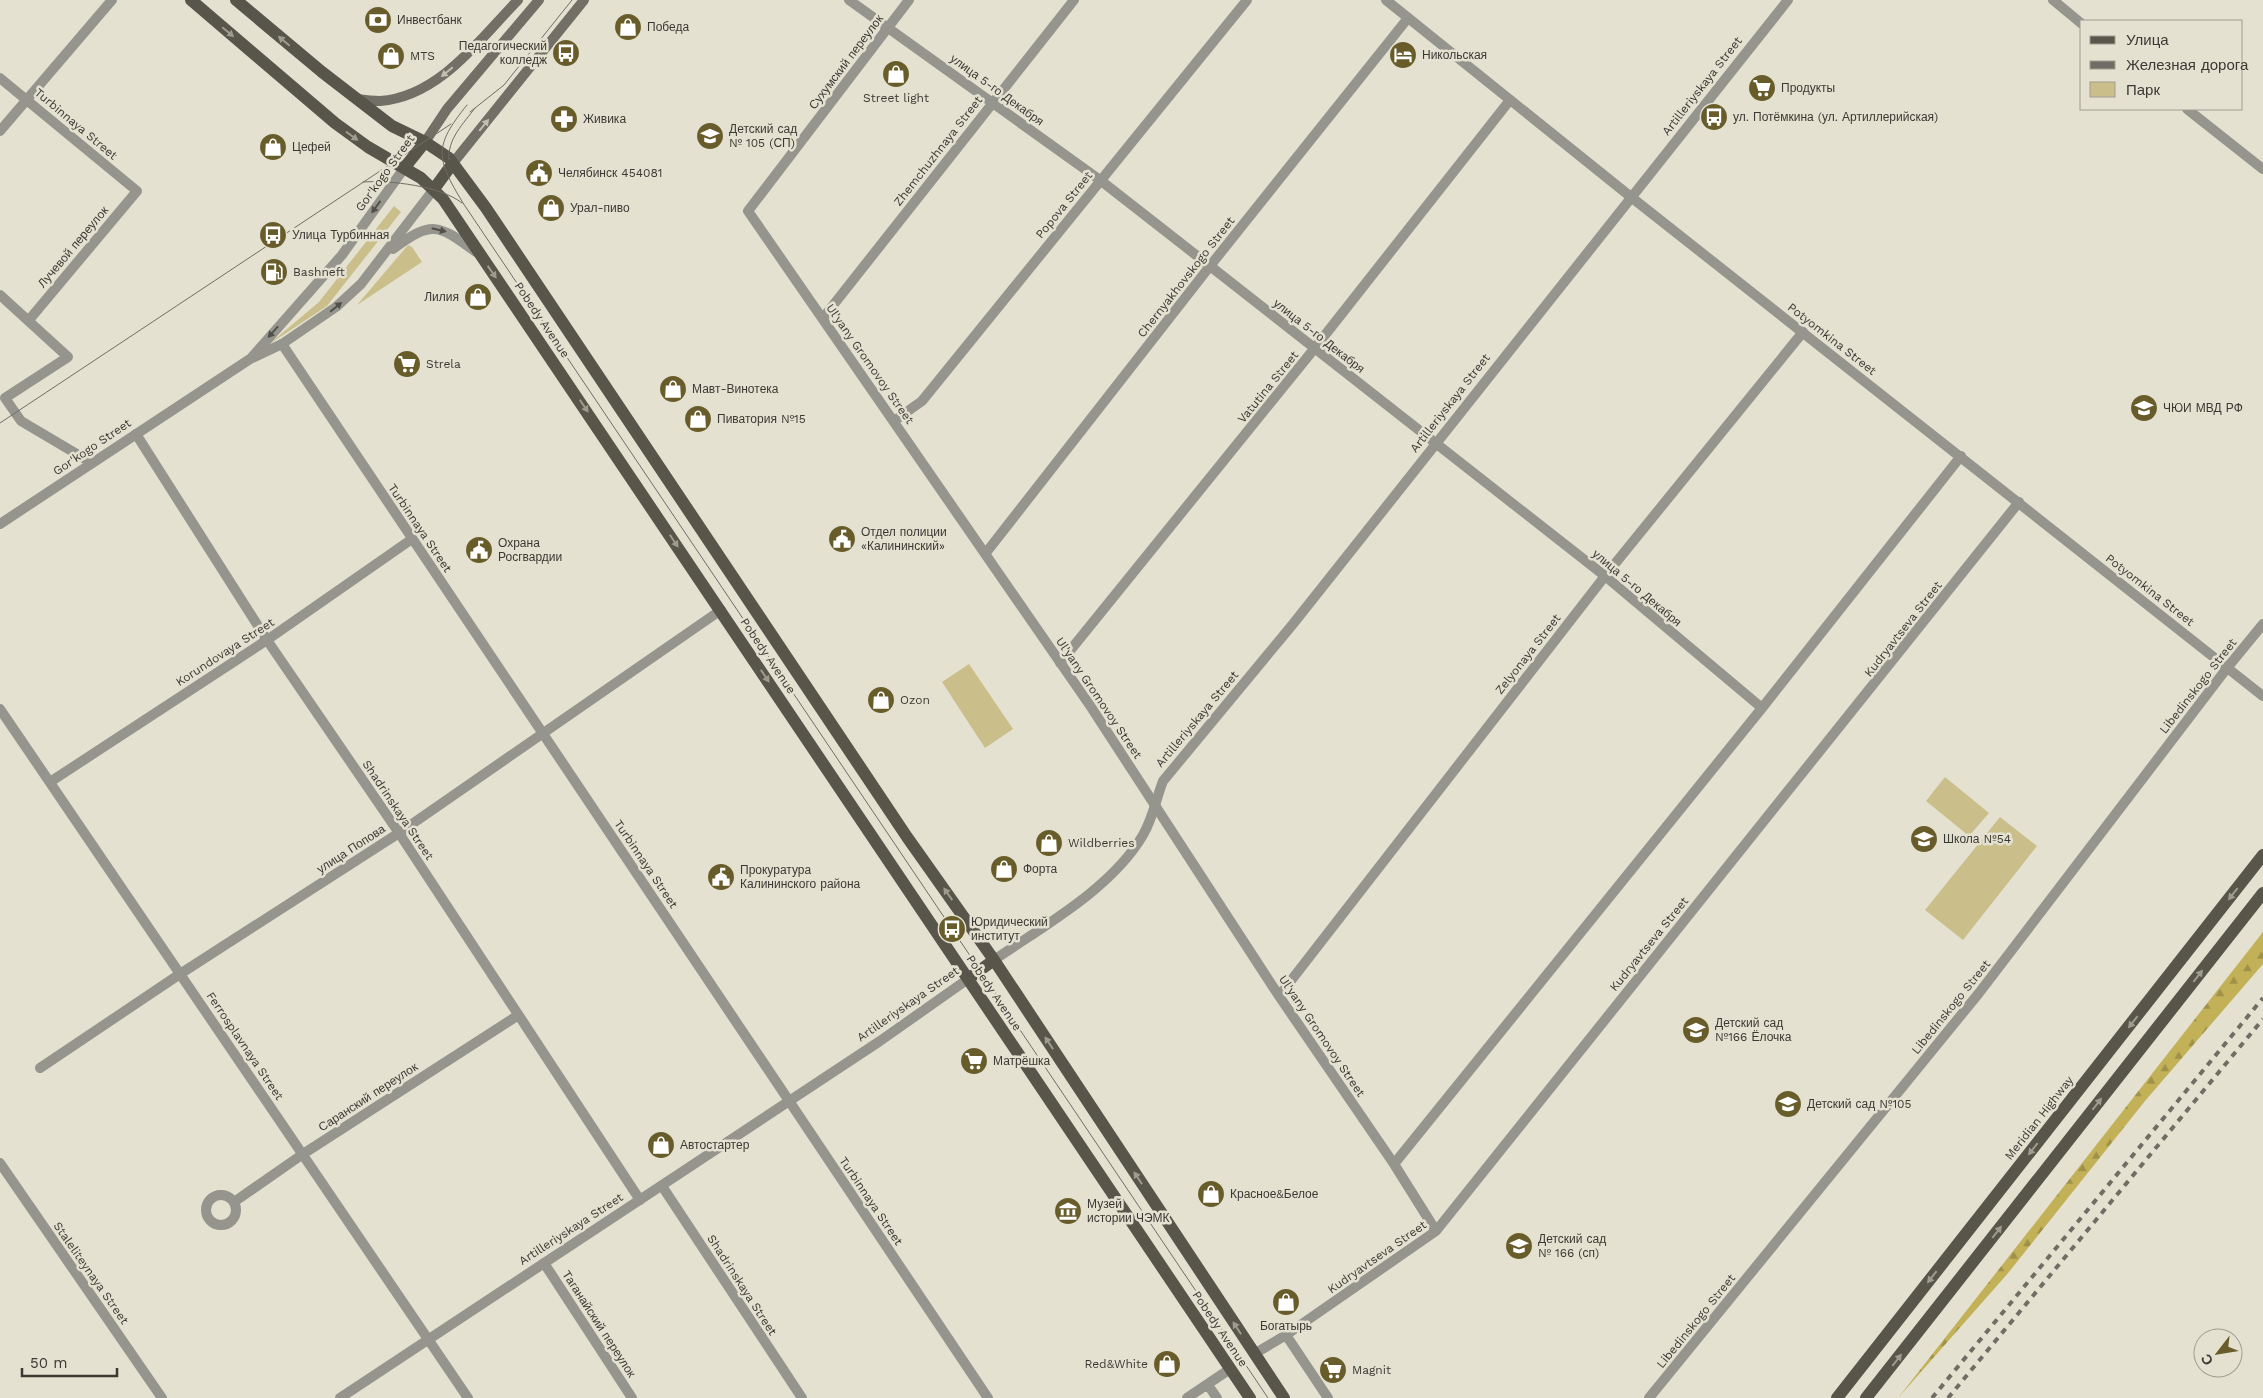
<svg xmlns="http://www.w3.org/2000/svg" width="2263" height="1398" font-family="'Work Sans',sans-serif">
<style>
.green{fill:#cabf8b}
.forest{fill:url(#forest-firs)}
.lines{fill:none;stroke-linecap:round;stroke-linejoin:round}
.minor{stroke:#95948d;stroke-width:10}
.tertiary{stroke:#95948d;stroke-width:10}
.secondary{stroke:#716f66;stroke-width:10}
.primary{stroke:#58564a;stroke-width:12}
.tram{stroke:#706d64;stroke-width:1}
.rail{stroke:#706d64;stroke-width:4;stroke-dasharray:6 6;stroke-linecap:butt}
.oneway{fill:#9e9c8e}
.oneway2{fill:#c2bfb1}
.oneway3{fill:#52504a}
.labels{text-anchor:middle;stroke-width:5;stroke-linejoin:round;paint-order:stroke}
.poi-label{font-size:12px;fill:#3b3933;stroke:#e4e1d1;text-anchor:start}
.street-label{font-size:12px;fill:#3b3933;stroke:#e4e1d1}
</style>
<defs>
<pattern id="forest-firs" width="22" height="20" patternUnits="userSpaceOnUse" patternTransform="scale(1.25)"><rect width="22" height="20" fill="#c3b158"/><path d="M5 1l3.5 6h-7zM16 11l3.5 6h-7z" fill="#a09149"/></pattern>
</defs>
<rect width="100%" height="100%" fill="#e4e1d1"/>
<path class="green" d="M394 206 401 212 327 306 268 345 319 302Z
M408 245 412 247 422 262 357 305Z
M969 664 1013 729 985 748 942 682Z
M1945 777 1989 813 1969 836 1926 801Z
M2000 817 2037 846 1963 940 1925 910Z"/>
<path class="forest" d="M2263 932V964L2145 1101 2009 1272 1898 1398Z"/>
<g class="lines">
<path class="minor" d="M849 0 1100 180 1210 266 1605 576 1762 708
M909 0 748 211 1091 707 1279 996 1394 1164 1436 1231
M2053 0 2082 24
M0 78 137 191 29 320
M2187 109 2263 169
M0 131 112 0
M0 295 68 357 5 398 21 421 92 463
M823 318 1074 0
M282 344 988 1398
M894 421 922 401 1247 0
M136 434 267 640 399 833 640 1200
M985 554 1210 266 1408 18
M1060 663 1314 349 1510 100
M0 709 468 1398
M50 782 267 640 412 539
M1279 996 1605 576 1803 332
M40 1068 180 974 399 833 721 610
M0 1163 162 1398
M1394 1164 1762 708 1961 456
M662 1186 802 1398
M206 1210a15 15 0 1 1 30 0a15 15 0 1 1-30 0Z
M234 1202 303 1154 517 1016
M544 1263 632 1398
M1286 1335 1328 1398
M1254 1354 1286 1335 1436 1231 2019 502
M1208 1385 1217 1398
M1187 1398 1230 1369
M1649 1398 1979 993 2227 668 2263 624"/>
<path class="tertiary" d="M1386 0 1631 197 2263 696
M393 249C432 220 438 224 476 252
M252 357 342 255 405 167
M0 524 250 359 282 344 336 307 361 284 434 189
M994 960C1045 925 1112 888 1143 835 1153 818 1156 799 1163 781L1293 624 1788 0
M340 1398 880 1041 968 979"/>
<path class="secondary" d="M356 99C364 100 372 101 380 101 439 97 480 39 518 0
M425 142 447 109 539 0
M453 163 584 0"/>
<path class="primary" d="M191 0 335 123 368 147 421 178 443 199 1250 1398
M236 0 322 72 392 126 425 142 449 158 486 208 907 837 994 960 1284 1398
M405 167 425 142
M434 189 453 163
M968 979 994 960
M1837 1398 2263 855
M1866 1398 2263 893"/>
<path class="tram" d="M467 105C433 147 436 158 463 203L1268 1398
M470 112 504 85 572 0
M449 160C447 139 464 123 475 108
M363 182C390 180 441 186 462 203
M0 423 451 124"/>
<path class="rail" d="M1932 1398 2263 998
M1948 1398 2263 1019"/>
</g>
<defs><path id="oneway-solid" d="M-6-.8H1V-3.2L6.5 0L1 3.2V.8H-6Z" transform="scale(1.25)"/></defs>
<g class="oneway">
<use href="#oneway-solid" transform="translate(228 32) rotate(40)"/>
<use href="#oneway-solid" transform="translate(284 41) rotate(-140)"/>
<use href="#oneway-solid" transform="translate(352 136) rotate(36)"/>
<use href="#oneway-solid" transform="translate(492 272) rotate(55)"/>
<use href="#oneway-solid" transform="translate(584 406) rotate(56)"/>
<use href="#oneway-solid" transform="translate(674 541) rotate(56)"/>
<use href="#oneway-solid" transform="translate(765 676) rotate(56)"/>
<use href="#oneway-solid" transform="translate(948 894) rotate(-125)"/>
<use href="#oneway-solid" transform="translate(2233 894) rotate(128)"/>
<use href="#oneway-solid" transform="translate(2198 976) rotate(-52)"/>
<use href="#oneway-solid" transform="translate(2133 1022) rotate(128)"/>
<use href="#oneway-solid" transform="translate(1049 1043) rotate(-123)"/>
<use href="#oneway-solid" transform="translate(2097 1104) rotate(-52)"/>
<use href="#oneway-solid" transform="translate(2033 1149) rotate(128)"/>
<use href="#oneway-solid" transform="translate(1138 1178) rotate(-123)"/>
<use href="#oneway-solid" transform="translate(1997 1232) rotate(-52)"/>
<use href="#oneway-solid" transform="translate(1932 1277) rotate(128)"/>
<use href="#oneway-solid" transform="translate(1237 1328) rotate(-123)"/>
<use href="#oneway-solid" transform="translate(1897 1360) rotate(-52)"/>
</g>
<g class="oneway2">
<use href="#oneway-solid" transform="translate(447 72) rotate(141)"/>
<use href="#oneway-solid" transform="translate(484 125) rotate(-51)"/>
</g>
<g class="oneway3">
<use href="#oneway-solid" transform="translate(376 207) rotate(126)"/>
<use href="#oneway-solid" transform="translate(439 230) rotate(13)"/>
<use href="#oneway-solid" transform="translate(336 307) rotate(-39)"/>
<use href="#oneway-solid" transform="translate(273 332) rotate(132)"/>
</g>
<defs>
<g id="bank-disc" transform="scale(1.4375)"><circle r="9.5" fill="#685d2a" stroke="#e4e1d1"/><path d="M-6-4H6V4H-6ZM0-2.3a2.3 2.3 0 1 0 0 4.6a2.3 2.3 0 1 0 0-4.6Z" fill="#fff"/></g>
<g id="shop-disc" transform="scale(1.4375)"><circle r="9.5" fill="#685d2a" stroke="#e4e1d1"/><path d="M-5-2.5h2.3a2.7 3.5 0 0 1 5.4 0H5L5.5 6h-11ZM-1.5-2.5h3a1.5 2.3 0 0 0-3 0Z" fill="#fff"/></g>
<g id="bus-disc" transform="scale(1.4375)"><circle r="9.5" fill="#685d2a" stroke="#e4e1d1"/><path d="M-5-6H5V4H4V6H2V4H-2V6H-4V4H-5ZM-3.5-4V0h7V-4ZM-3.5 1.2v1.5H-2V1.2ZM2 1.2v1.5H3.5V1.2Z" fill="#fff"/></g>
<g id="hotel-disc" transform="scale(1.4375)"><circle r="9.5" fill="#685d2a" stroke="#e4e1d1"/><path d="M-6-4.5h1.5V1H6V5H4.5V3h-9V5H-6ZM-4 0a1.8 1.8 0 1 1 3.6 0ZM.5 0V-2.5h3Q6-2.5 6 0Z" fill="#fff"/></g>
<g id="supermarket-disc" transform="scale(1.4375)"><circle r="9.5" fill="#685d2a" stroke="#e4e1d1"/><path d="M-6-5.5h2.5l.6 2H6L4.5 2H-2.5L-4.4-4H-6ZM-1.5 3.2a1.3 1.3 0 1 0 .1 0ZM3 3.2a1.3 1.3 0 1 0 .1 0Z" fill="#fff"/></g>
<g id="pharmacy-disc" transform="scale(1.4375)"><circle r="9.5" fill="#685d2a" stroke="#e4e1d1"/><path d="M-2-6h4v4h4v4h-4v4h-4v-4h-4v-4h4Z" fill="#fff"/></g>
<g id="school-disc" transform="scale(1.4375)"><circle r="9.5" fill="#685d2a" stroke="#e4e1d1"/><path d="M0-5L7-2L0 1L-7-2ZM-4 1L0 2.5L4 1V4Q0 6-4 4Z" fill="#fff"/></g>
<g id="civic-disc" transform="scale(1.4375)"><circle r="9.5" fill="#685d2a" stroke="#e4e1d1"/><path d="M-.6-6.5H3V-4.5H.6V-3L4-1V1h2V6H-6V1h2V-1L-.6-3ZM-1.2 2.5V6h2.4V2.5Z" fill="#fff"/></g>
<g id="fuel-disc" transform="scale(1.4375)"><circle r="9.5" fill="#685d2a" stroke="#e4e1d1"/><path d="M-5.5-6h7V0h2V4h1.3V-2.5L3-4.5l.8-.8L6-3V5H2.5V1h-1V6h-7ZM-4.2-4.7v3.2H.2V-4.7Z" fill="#fff"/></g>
<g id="university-disc" transform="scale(1.4375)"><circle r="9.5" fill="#685d2a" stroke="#e4e1d1"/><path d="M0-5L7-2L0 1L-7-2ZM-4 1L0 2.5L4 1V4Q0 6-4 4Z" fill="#fff"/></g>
<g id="museum-disc" transform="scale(1.4375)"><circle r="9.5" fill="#685d2a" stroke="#e4e1d1"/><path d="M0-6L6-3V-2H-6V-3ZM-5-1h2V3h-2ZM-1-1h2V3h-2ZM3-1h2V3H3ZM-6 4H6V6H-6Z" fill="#fff"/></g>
</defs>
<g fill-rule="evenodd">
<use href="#bank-disc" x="378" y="20"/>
<use href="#shop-disc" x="628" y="27"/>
<use href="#bus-disc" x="566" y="53"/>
<use href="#hotel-disc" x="1403" y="55"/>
<use href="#shop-disc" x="391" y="56"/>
<use href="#shop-disc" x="896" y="74"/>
<use href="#supermarket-disc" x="1762" y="88"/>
<use href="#bus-disc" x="1714" y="117"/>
<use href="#pharmacy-disc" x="564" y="119"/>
<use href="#school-disc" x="710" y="136"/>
<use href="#shop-disc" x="273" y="147"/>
<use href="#civic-disc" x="539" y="173"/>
<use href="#shop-disc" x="551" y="208"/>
<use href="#bus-disc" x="273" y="235"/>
<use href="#fuel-disc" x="274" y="272"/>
<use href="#shop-disc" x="478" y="297"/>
<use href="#supermarket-disc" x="407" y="364"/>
<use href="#shop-disc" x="673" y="389"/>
<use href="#university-disc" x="2144" y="408"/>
<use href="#shop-disc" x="698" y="419"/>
<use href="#civic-disc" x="842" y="539"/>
<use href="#civic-disc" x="479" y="550"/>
<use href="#shop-disc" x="881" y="700"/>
<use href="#school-disc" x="1924" y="839"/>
<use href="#shop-disc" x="1049" y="843"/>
<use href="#shop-disc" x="1004" y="869"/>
<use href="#civic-disc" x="721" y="877"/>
<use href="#bus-disc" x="952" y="929"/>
<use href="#school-disc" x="1696" y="1030"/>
<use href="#supermarket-disc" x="974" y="1061"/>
<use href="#school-disc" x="1788" y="1104"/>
<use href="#shop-disc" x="661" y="1145"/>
<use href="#shop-disc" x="1211" y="1194"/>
<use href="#museum-disc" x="1068" y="1211"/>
<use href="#school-disc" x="1519" y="1246"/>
<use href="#shop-disc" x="1286" y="1302"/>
<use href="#shop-disc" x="1167" y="1364"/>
<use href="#supermarket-disc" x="1333" y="1370"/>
</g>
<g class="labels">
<g class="poi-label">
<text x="397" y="24">Инвестбанк</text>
<text x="647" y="31">Победа</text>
<text x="547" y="50" text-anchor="end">Педагогический<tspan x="547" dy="14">колледж</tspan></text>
<text x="1422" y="59">Никольская</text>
<text x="410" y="60">MTS</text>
<text x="1781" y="92">Продукты</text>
<text x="896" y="102" text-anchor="middle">Street light</text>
<text x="1733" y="121">ул. Потёмкина (ул. Артиллерийская)</text>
<text x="583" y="123">Живика</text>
<text x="729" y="133">Детский сад<tspan x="729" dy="14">№ 105 (СП)</tspan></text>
<text x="292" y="151">Цефей</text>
<text x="558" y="177">Челябинск 454081</text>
<text x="570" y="212">Урал-пиво</text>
<text x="292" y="239">Улица Турбинная</text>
<text x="293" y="276">Bashneft</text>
<text x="459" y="301" text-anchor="end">Лилия</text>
<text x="426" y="368">Strela</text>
<text x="692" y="393">Мавт-Винотека</text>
<text x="2163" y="412">ЧЮИ МВД РФ</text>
<text x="717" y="423">Пиватория №15</text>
<text x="861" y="536">Отдел полиции<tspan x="861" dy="14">«Калининский»</tspan></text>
<text x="498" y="547">Охрана<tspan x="498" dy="14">Росгвардии</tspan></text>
<text x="900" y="704">Ozon</text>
<text x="1943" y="843">Школа №54</text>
<text x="1068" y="847">Wildberries</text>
<text x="1023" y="873">Форта</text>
<text x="740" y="874">Прокуратура<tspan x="740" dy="14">Калининского района</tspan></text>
<text x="971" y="926">Юридический<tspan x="971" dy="14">институт</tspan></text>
<text x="1715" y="1027">Детский сад<tspan x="1715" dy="14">№166 Ёлочка</tspan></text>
<text x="993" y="1065">Матрёшка</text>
<text x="1807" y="1108">Детский сад №105</text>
<text x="680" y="1149">Автостартер</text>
<text x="1230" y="1198">Красное&amp;Белое</text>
<text x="1087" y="1208">Музей<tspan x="1087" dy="14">истории ЧЭМК</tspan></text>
<text x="1538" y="1243">Детский сад<tspan x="1538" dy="14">№ 166 (сп)</tspan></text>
<text x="1286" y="1330" text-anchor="middle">Богатырь</text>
<text x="1148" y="1368" text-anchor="end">Red&amp;White</text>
<text x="1352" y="1374">Magnit</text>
</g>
<g class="street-label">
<text transform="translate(846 62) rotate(-53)" y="4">Сухумский переулок</text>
<text transform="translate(1702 86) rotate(-52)" y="4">Artilleriyskaya Street</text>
<text transform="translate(997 90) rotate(36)" y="4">улица 5-го Декабря</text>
<text transform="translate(76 124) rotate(40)" y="4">Turbinnaya Street</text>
<text transform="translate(938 151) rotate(-52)" y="4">Zhemchuzhnaya Street</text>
<text transform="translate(385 173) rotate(-54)" y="4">Gor'kogo Street</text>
<text transform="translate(1064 205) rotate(-51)" y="4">Popova Street</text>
<text transform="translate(73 247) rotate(-50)" y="4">Лучевой переулок</text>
<text transform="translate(1186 277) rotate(-52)" y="4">Chernyakhovskogo Street</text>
<text transform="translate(542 320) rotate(56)" y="4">Pobedy Avenue</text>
<text transform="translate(1319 336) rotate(38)" y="4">улица 5-го Декабря</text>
<text transform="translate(1832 339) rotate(38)" y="4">Potyomkina Street</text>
<text transform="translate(870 364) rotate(55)" y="4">Ul'yany Gromovoy Street</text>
<text transform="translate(1268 387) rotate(-51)" y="4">Vatutina Street</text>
<text transform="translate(1450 403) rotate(-52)" y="4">Artilleriyskaya Street</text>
<text transform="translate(92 447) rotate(-34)" y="4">Gor'kogo Street</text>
<text transform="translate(420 528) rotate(56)" y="4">Turbinnaya Street</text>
<text transform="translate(1637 588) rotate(40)" y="4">улица 5-го Декабря</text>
<text transform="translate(2150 590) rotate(38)" y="4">Potyomkina Street</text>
<text transform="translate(1903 629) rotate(-52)" y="4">Kudryavtseva Street</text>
<text transform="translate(225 652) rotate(-33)" y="4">Korundovaya Street</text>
<text transform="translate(1528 654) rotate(-52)" y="4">Zelyonaya Street</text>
<text transform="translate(768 656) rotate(56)" y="4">Pobedy Avenue</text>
<text transform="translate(2198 686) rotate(-52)" y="4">Libedinskogo Street</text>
<text transform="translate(1099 698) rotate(56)" y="4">Ul'yany Gromovoy Street</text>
<text transform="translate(1197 719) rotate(-50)" y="4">Artilleriyskaya Street</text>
<text transform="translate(398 810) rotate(56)" y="4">Shadrinskaya Street</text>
<text transform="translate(351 849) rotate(-33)" y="4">улица Попова</text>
<text transform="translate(646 864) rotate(56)" y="4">Turbinnaya Street</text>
<text transform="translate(1649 944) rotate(-51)" y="4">Kudryavtseva Street</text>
<text transform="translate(994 993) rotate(56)" y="4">Pobedy Avenue</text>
<text transform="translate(908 1004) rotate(-35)" y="4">Artilleriyskaya Street</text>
<text transform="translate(1951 1007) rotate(-51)" y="4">Libedinskogo Street</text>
<text transform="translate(1322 1036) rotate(56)" y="4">Ul'yany Gromovoy Street</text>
<text transform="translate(245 1046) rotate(56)" y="4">Ferrosplavnaya Street</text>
<text transform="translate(368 1097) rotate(-33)" y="4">Саранский переулок</text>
<text transform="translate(2039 1118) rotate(-52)" y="4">Meridian Highway</text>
<text transform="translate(871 1201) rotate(56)" y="4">Turbinnaya Street</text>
<text transform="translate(571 1229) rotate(-33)" y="4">Artilleriyskaya Street</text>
<text transform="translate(1377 1257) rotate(-35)" y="4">Kudryavtseva Street</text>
<text transform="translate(91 1273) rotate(55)" y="4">Staleliteynaya Street</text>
<text transform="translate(742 1285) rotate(57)" y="4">Shadrinskaya Street</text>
<text transform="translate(1696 1321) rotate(-51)" y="4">Libedinskogo Street</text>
<text transform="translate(599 1324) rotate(57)" y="4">Таганайский переулок</text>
<text transform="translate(1220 1329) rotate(56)" y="4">Pobedy Avenue</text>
</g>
</g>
<rect x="2080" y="20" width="162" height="90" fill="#e4e1d1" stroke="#a09e92"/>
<rect x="2090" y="36" width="25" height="8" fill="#58564a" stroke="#a09e92"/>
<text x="2126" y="45" font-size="15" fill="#3b3933">Улица</text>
<rect x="2090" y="61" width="25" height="8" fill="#706d64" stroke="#a09e92"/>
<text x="2126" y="70" font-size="15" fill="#3b3933">Железная дорога</text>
<rect x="2090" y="82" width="25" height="15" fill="#cabf8b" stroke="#a09e92"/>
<text x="2126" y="95" font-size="15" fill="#3b3933">Парк</text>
<g transform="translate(2218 1353) rotate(239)"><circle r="24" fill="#e4e1d1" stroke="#a09e92"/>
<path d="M0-4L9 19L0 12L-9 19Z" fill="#685d2a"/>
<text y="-8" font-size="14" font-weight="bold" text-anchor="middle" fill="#3b3933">С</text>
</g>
<path d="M22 1368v8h95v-8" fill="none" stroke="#3b3933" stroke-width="2.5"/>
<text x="30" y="1368" font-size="15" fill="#3b3933" stroke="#e4e1d1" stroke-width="4" paint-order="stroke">50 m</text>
</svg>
